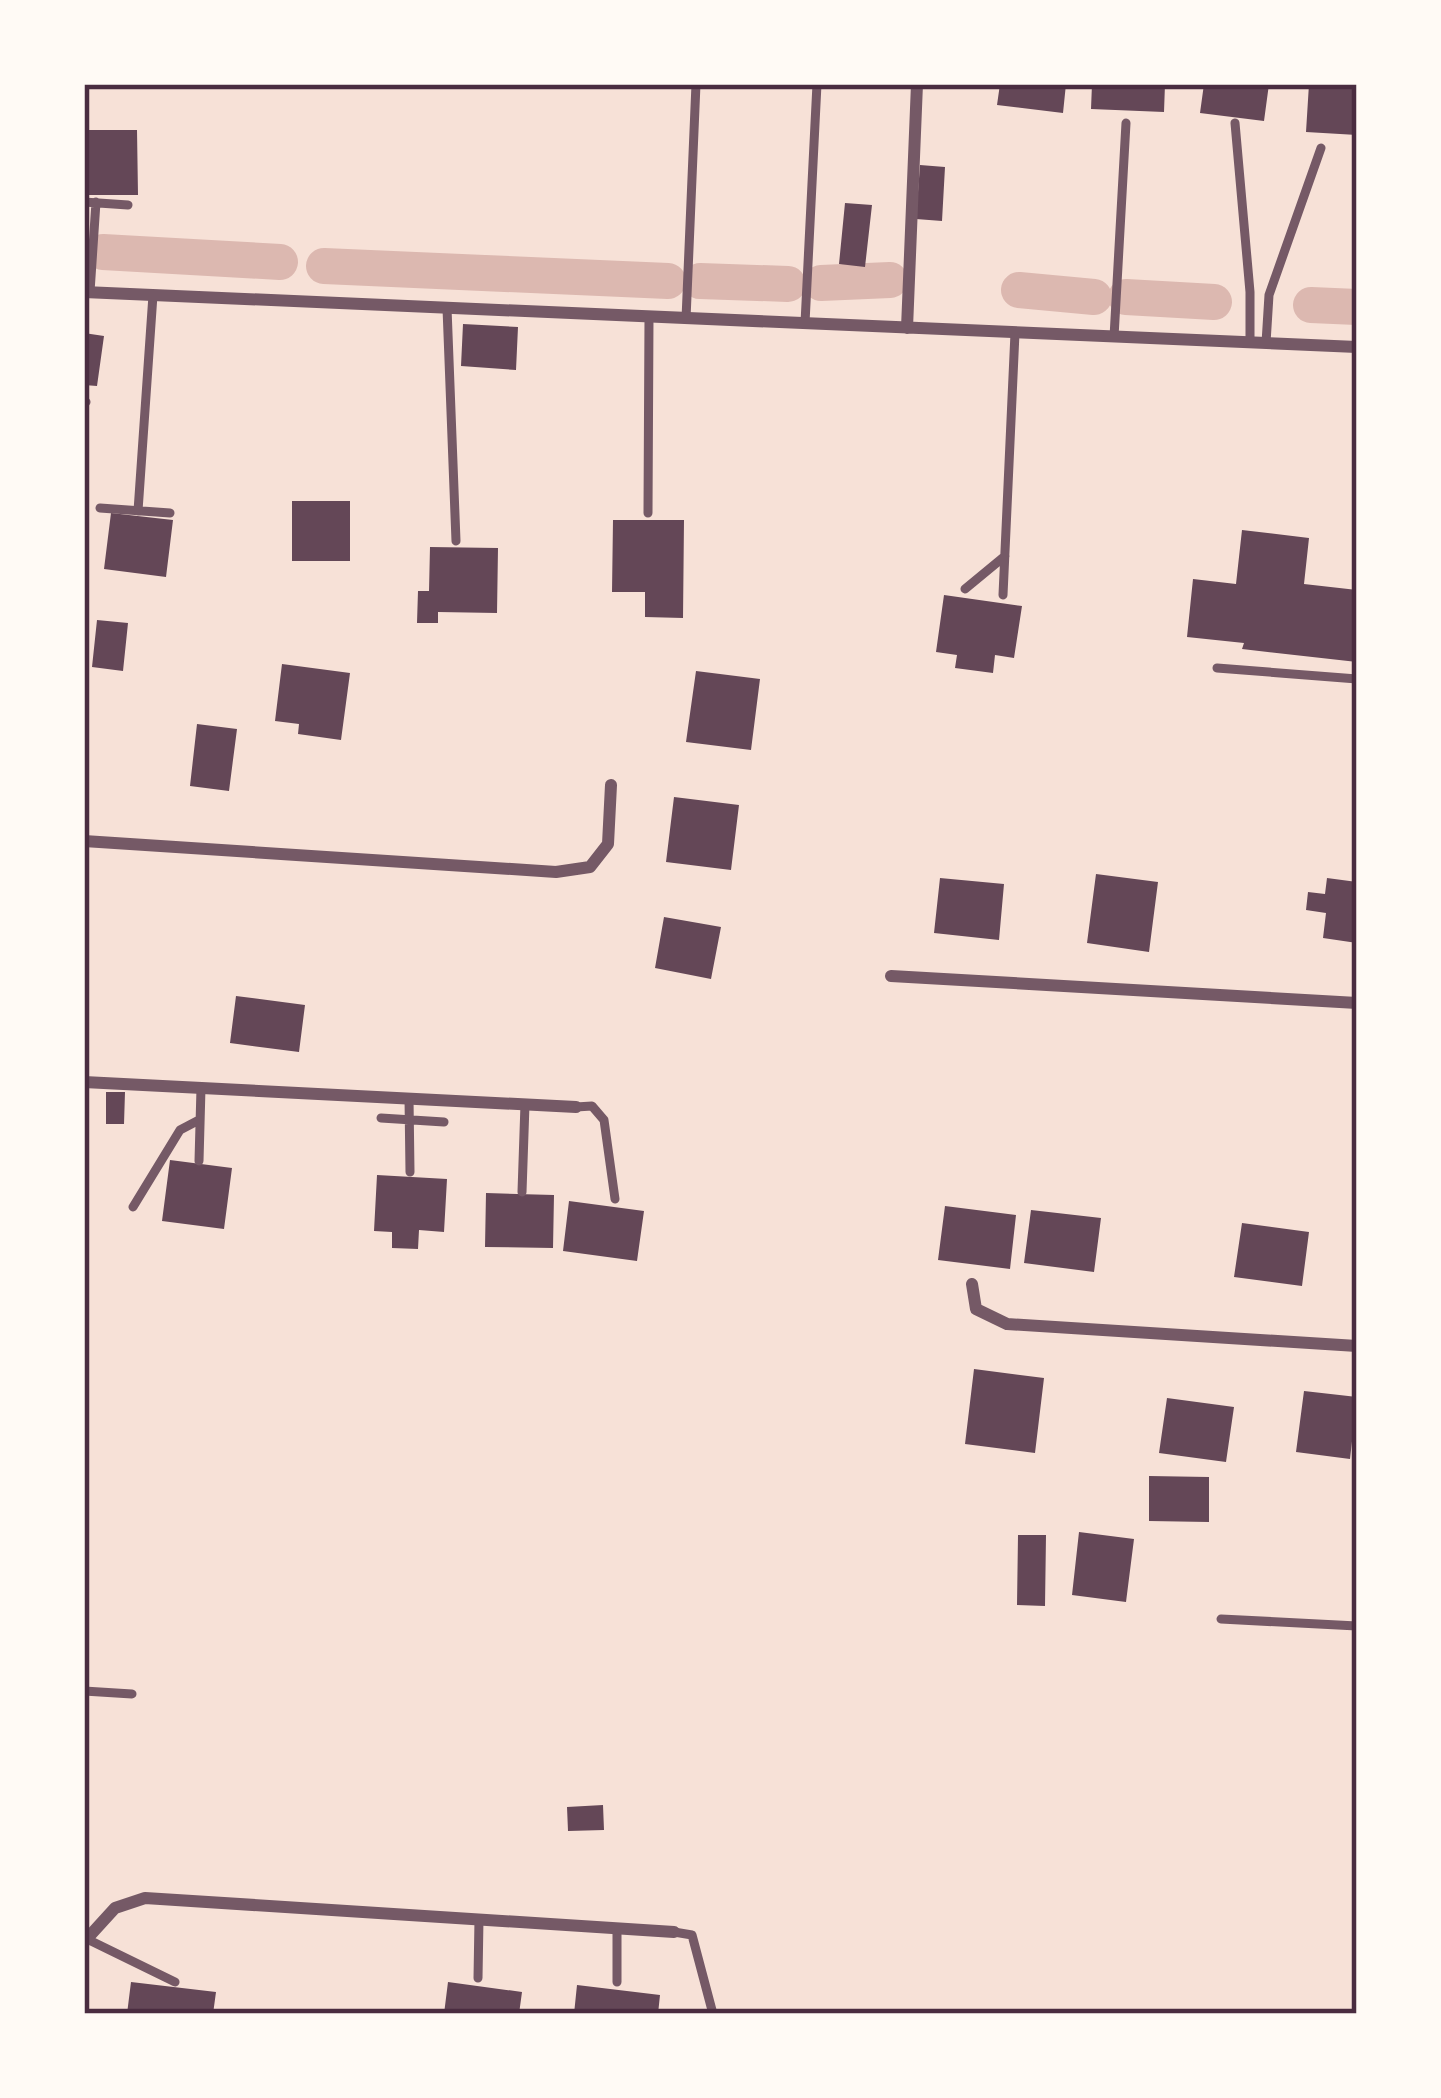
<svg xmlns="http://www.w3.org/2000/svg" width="1441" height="2098" font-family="Inter,sans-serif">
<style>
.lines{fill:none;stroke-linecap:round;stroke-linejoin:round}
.canal{stroke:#dcb8b0;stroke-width:36}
.building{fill:#644757}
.service{stroke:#755966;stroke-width:9}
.minor{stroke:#755966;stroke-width:12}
.neatline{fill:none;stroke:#4a2c40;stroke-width:4.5}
</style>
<rect width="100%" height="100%" fill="#f7e1d7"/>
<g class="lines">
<path class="canal" d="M103 252 280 262
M324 266 668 281
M700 281 788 284
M821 283 890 280
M1019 290 1094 297
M1126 297 1214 302
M1311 305 1357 307"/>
</g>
<path class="building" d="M1000 84H1066L1063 113 997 105Z
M1092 84H1165L1164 112 1091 109Z
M1204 84H1269L1264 121 1200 113Z
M1309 84H1357V135L1306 132Z
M84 130H137L138 195H84Z
M920 165 945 167 942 221 916 219Z
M845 203 872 205 865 267 839 264Z
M463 324 518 327 516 370 461 366Z
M84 333 104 336 97 386 84 385Z
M292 501H350V561H292Z
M111 513 173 520 166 577 104 569Z
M613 520H684L683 618 645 617V592H612Z
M1242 530 1309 538 1304 584 1357 590V662L1242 649 1244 643 1187 637 1193 579 1236 584Z
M430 547 498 548 497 613 438 612V623H417L418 591H429Z
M944 595 1022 606 1014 658 995 655 993 673 955 668 957 655 936 652Z
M97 620 128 623 123 671 92 667Z
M282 664 350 673 341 740 298 734 299 724 275 721Z
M696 671 760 679 751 750 686 742Z
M197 724 237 729 229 791 190 786Z
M674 797 739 805 731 870 666 862Z
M1096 874 1158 882 1149 952 1087 943Z
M940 878 1004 884 999 940 934 933Z
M1327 878 1357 882V943L1323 938 1326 913 1306 910 1308 892 1325 894Z
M664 917 721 927 711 979 655 968Z
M236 996 305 1005 299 1052 230 1043Z
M106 1092H125L124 1124H106Z
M170 1160 232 1168 224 1229 162 1221Z
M377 1175 447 1179 444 1232 419 1230 418 1249 392 1248V1232L374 1231Z
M486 1193 554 1195 553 1248 485 1247Z
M569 1201 644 1211 637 1261 563 1251Z
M945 1206 1016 1215 1010 1269 938 1260Z
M1031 1210 1101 1218 1094 1272 1024 1263Z
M1242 1223 1309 1232 1302 1286 1234 1277Z
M974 1369 1044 1378 1035 1453 965 1444Z
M1304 1391 1357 1397 1350 1459 1296 1452Z
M1167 1398 1234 1407 1226 1462 1159 1453Z
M1149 1476 1209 1477V1522L1149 1521Z
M1079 1532 1134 1539 1126 1602 1072 1595Z
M1018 1535H1046L1045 1606 1017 1605Z
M603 1805 604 1830 568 1831 567 1807Z
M131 1982 216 1992 213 2014H127Z
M448 1982 522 1992 519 2014H444Z
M577 1985 660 1995 658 2014H574Z"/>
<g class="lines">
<path class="service" d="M1235 123 1250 292V343
M84 202 128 205
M90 292 96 202
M447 308 456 541
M686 319 696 84
M805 323 817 84
M1114 337 1126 123
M1266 343 1269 295 1321 148
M84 401 86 402
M100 508 170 513
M138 511 153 295
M648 513 649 317
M965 589 1005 556
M1003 595 1015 333
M1217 668 1357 679
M409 1098 410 1172
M576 1107 592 1106 604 1120 615 1199
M381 1118 444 1122
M199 1161 201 1088
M522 1192 525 1104
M133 1207 180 1130 199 1120
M1221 1619 1357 1626
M84 1691 132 1694
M617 1928V1982
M674 1932 692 1935 713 2014
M89 1940 175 1982
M478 1978 479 1919"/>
<path class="minor" d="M84 292 1357 347
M907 328 917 84
M84 841 556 872 590 867 608 844 611 785
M891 976 1357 1003
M84 1082 576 1107
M972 1284 976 1309 1007 1324 1357 1346
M84 1942 115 1908 145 1898 674 1932"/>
</g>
<rect width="1441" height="2098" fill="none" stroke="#fffaf5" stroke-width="174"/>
<rect x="87" y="87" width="1267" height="1924" class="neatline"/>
</svg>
